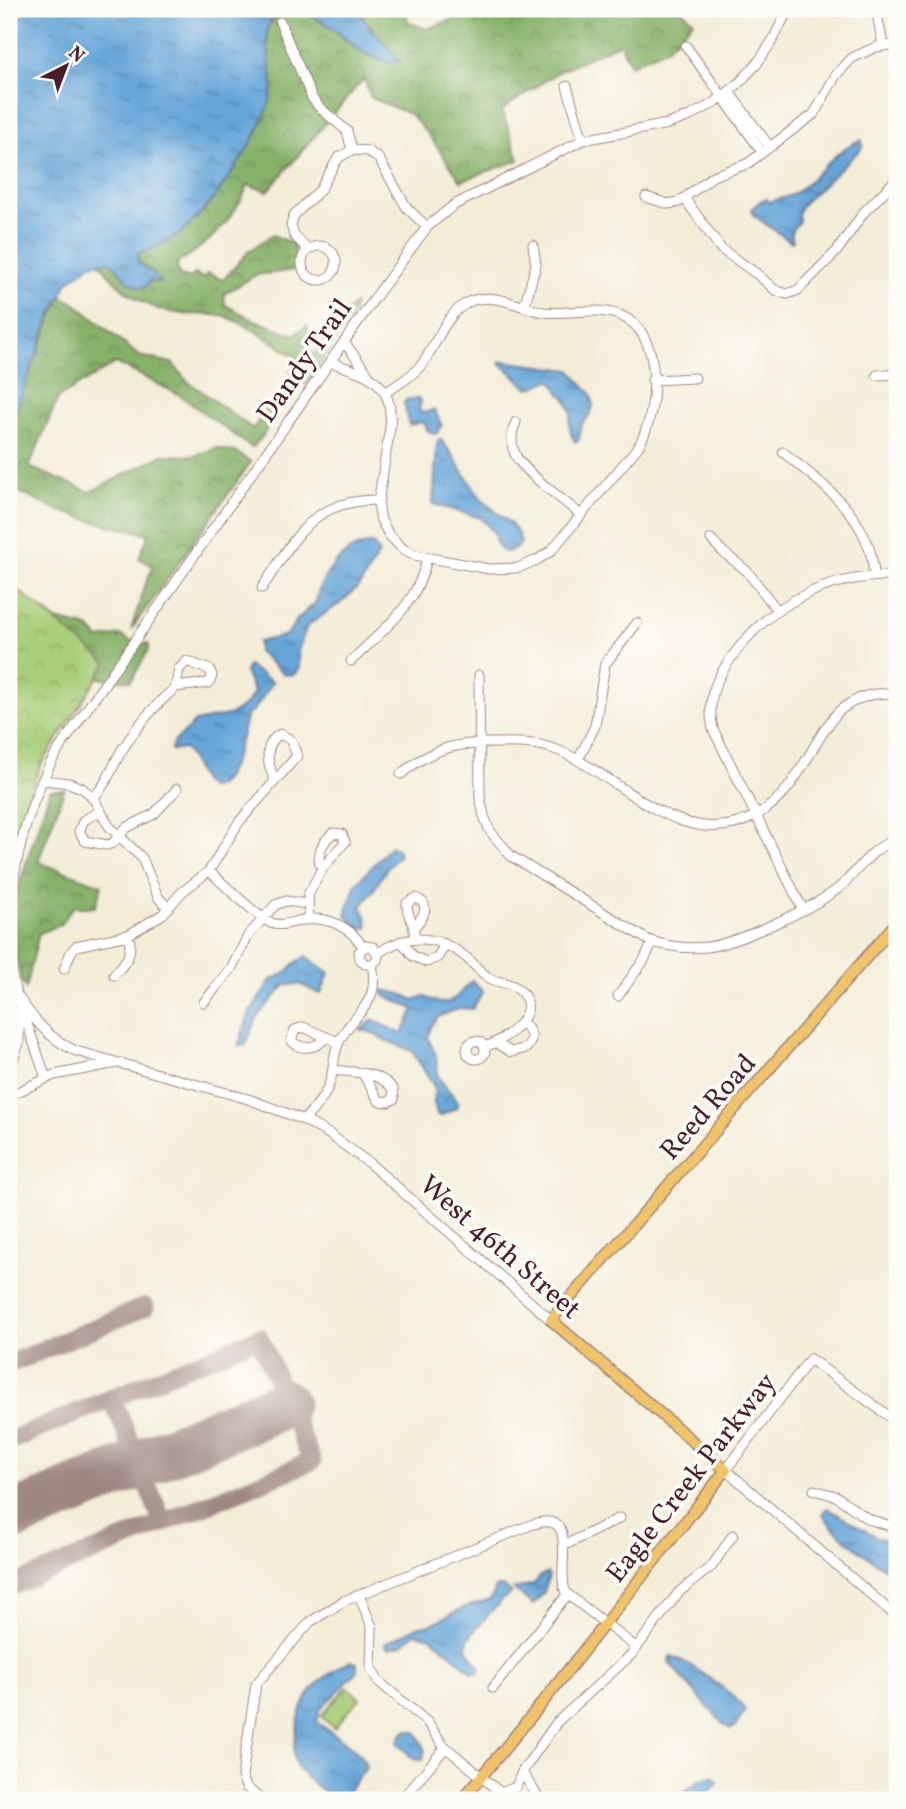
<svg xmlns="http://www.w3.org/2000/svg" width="906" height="1809" font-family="Vollkorn,serif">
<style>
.forest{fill:url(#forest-crowns);stroke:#68684a;stroke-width:2}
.park{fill:url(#park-crowns);stroke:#787652;stroke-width:2}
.water{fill:url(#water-ripples);stroke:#586282;stroke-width:2}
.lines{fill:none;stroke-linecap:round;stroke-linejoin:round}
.taxiway{stroke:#9e8681;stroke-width:19}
.runway{stroke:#9e8681;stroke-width:49}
.minor-casing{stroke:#9e8681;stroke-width:11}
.major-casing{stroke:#9e8681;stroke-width:13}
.minor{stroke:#fff;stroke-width:9}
.major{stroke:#f1c369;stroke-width:10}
.labels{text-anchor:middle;stroke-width:7;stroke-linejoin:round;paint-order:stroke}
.street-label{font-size:28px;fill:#4a1f2b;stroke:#fdfcf7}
</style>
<defs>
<pattern id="forest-crowns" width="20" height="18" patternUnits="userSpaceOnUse" patternTransform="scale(1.75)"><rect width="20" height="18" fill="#85b168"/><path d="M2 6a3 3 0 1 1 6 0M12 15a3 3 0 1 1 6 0" fill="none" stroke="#6f8f56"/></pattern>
<pattern id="park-crowns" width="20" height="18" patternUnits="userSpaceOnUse" patternTransform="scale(1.75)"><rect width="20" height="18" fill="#a7ce78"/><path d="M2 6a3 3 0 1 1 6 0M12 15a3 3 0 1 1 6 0" fill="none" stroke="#91b068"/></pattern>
<pattern id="water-ripples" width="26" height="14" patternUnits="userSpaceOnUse" patternTransform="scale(1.75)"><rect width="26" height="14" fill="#65a5d8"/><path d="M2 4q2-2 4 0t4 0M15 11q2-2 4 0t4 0" fill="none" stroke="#5586af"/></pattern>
</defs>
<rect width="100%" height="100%" fill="#fdfcf7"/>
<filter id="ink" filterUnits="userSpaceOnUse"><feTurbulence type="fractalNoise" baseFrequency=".0143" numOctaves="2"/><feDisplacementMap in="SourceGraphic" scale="14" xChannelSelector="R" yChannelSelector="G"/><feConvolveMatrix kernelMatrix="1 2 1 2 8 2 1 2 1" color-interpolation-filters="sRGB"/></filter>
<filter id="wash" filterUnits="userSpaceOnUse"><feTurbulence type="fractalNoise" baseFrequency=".00686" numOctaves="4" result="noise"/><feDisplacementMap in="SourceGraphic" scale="28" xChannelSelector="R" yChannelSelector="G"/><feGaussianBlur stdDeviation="1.57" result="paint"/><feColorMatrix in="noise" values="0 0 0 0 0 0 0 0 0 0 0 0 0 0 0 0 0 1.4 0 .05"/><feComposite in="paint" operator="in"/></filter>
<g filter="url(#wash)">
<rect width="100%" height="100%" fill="#f3edd7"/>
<path class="forest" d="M362 9H405L408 22 426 29 460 17 478 9H513L547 20 562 9H680L694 21 667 48 631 65 620 43 561 70 502 110 519 160 461 181 428 134 410 114 371 98 364 78 268 191 248 185C233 220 210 244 177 263L179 276 190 278 195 274 203 278 208 273 223 280 249 251 272 235 294 244 296 270 256 275 224 294 225 305 252 319 294 335 307 325 310 335 304 346 315 354 339 317 355 304 352 316 306 385 290 372 298 358C275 345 252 326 227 317 215 313 197 315 184 314 149 312 119 291 100 263L110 261 127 280 160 282 154 274 139 263 138 254C151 251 164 241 177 236L272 92 265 30 280 11H292L313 15 330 25 354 47 399 61 361 16Z
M61 296 76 304 139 356 172 363 186 380 253 429 272 400 278 404 263 436 252 448 178 394 116 363 58 398 29 467 90 492 163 455 193 456 217 448 237 453 251 462 131 630 144 588 153 566 139 558 149 534C102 525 50 512 9 486V429L18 399Z
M9 598 43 610 56 620 89 628 99 639 120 635 138 645 147 643 149 645 148 651 131 681 98 678Z
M50 790H64L38 862 102 885 95 907H73L60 925 39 933 26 988 21 981 16 957 13 919 15 897Z"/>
<path class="park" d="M9 583 107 663 41 765 19 820 9 858Z
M347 1687 360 1698 334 1728 321 1716Z"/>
<path class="water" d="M9 9H362L361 16 400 62C354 64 342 21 302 14 295 12 288 9 281 11 255 19 274 70 272 90 270 125 206 218 176 236 169 240 145 253 138 254V263L154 274 160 282 149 281 148 285 140 288 128 281 110 261 91 264 68 282 51 316 9 429Z
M861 140 863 143 861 149 803 204 798 212 799 222 791 231 793 241 791 242 753 215 752 209 760 201 766 199 769 202C778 198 788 198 795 193 818 177 835 149 861 140Z
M503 361 570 370C578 377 581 385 590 392 597 407 591 415 581 425L579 440 575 442C569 434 568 421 572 413L565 397 560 394 554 383 550 380 535 387 528 388 499 362Z
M418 398 421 401 419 411 423 413 434 410 442 425 436 434 428 431 424 422 409 425 404 403 406 400Z
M440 439C457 457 466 480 481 498 494 514 517 521 521 543 517 549 509 553 502 551L495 541 496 535 481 518 433 504 437 443Z
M368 544 374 545 379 554 361 584 342 602 307 626 298 651 299 669 293 675 284 674 258 652V642L287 635 296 621 316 602C318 584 332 564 346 553 352 548 361 546 368 544Z
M248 666 273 682 254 710 247 715C241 733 233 789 209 788 197 779 194 761 185 749L171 750 173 743 195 722 232 714 247 703 254 693 245 672Z
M391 846 398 850 399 856C382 869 377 891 361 906L366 916 368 927 361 930 346 915 355 885Z
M306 956 329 973 321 993 319 994 300 984 285 985 257 1017 245 1046H238L250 1012 271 980 287 972 294 964Z
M472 981 483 992 472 1009 460 1008 438 1017 431 1027 428 1038 436 1055 438 1077 458 1102 456 1108 440 1116 437 1114 433 1100 435 1088 412 1051 383 1039 370 1032 361 1030 373 1020 399 1033H403L414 1009 385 996 383 990 401 994 414 1000 424 996C452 1012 453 998 472 981Z
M827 1508 877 1537 897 1543V1578C875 1560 837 1539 823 1514Z
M547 1573 549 1576 544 1592 533 1605 514 1589 534 1584 540 1576Z
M494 1587H504L512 1593 501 1600 498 1606C491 1610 487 1617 481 1623 464 1642 461 1646 480 1666L478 1673 472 1672 431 1637 416 1633 401 1645 389 1648 385 1645 387 1642 420 1626 430 1625 465 1607 490 1600 495 1591Z
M671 1656C685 1660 739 1696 745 1710L735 1727 731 1729 723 1724 669 1663Z
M350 1661 357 1663V1672L320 1709 317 1722C330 1733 365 1750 366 1768L349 1789V1795L354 1800H334C323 1790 306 1780 298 1768 292 1760 294 1750 295 1741 300 1698 312 1682 350 1661Z
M407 1730 416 1732 425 1748 423 1759H413L398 1743 401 1735Z
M713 1776 718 1782C710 1796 689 1800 674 1800L700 1780Z"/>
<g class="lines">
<path class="taxiway" d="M9 1364 145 1307
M114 1403 163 1523
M9 1441 259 1337 312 1461 9 1587"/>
<path class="runway" d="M9 1518 284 1404"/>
</g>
</g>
<g filter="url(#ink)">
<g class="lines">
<g class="minor-casing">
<path id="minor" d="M876 9 883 45
M280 22 312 98 320 108 347 131 352 150
M686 46 762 152
M567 86 583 140
M729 92 770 147
M646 197 668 204 679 202 713 176 747 164 814 114 836 75 852 58 876 47 897 44
M685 199 721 249 757 274 775 290 787 294 798 290 837 251 864 212 897 179
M302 263a17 17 0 1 1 34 0a17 17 0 1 1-34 0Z
M308 250 294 235 291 225 294 215 320 190 338 158 352 150 368 151 379 159 407 208 427 227
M524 307 536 265 533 245
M344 342 369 375
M330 362C367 375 394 379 390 427L378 504 381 520 389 535 403 549 415 555 489 569 518 568 537 560 551 551 638 447C659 413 665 331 619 315 595 306 568 315 544 312 520 308 496 292 471 301 445 312 438 343 422 364 412 377 398 384 385 393
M877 375 897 374
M652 380 695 378
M516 422C511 433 510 443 515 454 521 470 566 502 581 515
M783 452C824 486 872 518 874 576
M711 539 723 552 747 571 777 610
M262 588C296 538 310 500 378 500
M187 661 210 670 212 676 209 683 176 687 179 669Z
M351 661C384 629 418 605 427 558
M479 675 480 797 484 816 490 831 511 856 648 940C667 947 686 949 707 947 738 943 816 907 840 887 859 871 871 846 897 840
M578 760 595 726 605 664 637 623
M401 774C428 751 453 743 488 743 511 743 535 741 557 750 620 775 684 858 758 814 799 791 809 744 839 711 857 697 874 691 897 694
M43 780 69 783 82 788 92 796 109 826 142 858 158 897 168 908
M92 798C107 786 112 766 122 750 136 727 156 704 176 687
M101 811 84 820 79 831 85 841 107 845 113 843 126 828 154 814 177 789
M333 833 342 834 345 842 322 869C315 856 322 842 333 833Z
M209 871C222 882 258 918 271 923 282 927 292 922 303 920 327 916 350 926 363 947
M9 901C18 850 31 793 59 749L374 299 427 227 454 205 583 140 668 124 690 116 714 103 737 85 756 65 773 40 788 9
M803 910 713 729C706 698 716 678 734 654 773 601 831 574 897 576
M309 920 308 895 322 869
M414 938C416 920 406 918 407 903L416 898C431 904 424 916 416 925
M401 941 413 956 426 962 438 957 445 944
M378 953C408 932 440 935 468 959 474 964 480 972 488 977 497 984 509 981 518 989 546 1012 505 1040 485 1047
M9 961 14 986 46 1078
M64 969 71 952 76 946 128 935 163 914 182 892 209 871 239 822 297 756 291 740 280 734C262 745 268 765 275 781
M114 975C126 962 134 953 128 935
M17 995C34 1020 49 1039 76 1051L248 1099 304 1120 329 1134 369 1163 551 1320
M618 996 644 960 653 942
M204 1002 231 969 248 936 275 905 286 901 307 904
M326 1037C318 1048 301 1052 291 1040L295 1030 303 1027 338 1042
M467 1050a9 9 0 1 1 18 0a9 9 0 1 1-18 0Z
M496 1043 511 1052 526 1048C536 1038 530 1030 522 1022
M333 1070C354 1073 378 1070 393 1089L394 1099 388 1102 379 1101 363 1074
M9 1072 19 1043V1011
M9 1096 54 1075 117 1063
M304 1120C317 1105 328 1095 332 1074 334 1063 334 1052 339 1042 352 1012 381 1008 372 964L377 960 378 955 373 947 365 946 359 952 360 959 365 964H372
M897 1422 810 1359 726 1470 897 1617
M814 1490 836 1496 868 1519 897 1528
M565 1545 620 1518
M359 1595 372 1627 371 1668 378 1681 427 1722 443 1745 501 1793 516 1787 522 1772
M493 1688 567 1595
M261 1800 246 1787 242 1776 256 1684 310 1622 344 1601 528 1526C584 1504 554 1571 566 1593L637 1648
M401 1800 446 1747
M540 1800 522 1772 557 1722 631 1655 679 1592 712 1566 733 1535"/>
</g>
<g class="major-casing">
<path id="major" d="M462 1800 543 1702 726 1470 551 1320 897 922"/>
</g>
<use href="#minor" class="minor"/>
<use href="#major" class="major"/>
</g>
</g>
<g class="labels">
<g class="street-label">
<text transform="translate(303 360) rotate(-55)" y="10">Dandy Trail</text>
<text transform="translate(707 1106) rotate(-49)" y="10">Reed Road</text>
<text transform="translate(501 1246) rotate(41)" y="10">West 46th Street</text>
<text transform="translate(690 1477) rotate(-52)" y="10">Eagle Creek Parkway</text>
</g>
</g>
<rect width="906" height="1809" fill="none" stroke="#fdfcf7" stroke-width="35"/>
<g transform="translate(66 66) rotate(42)" stroke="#fdfcf7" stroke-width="5" paint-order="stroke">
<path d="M0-5L12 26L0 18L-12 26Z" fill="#4a1f2b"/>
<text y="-10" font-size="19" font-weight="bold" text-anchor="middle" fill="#4a1f2b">N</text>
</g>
</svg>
